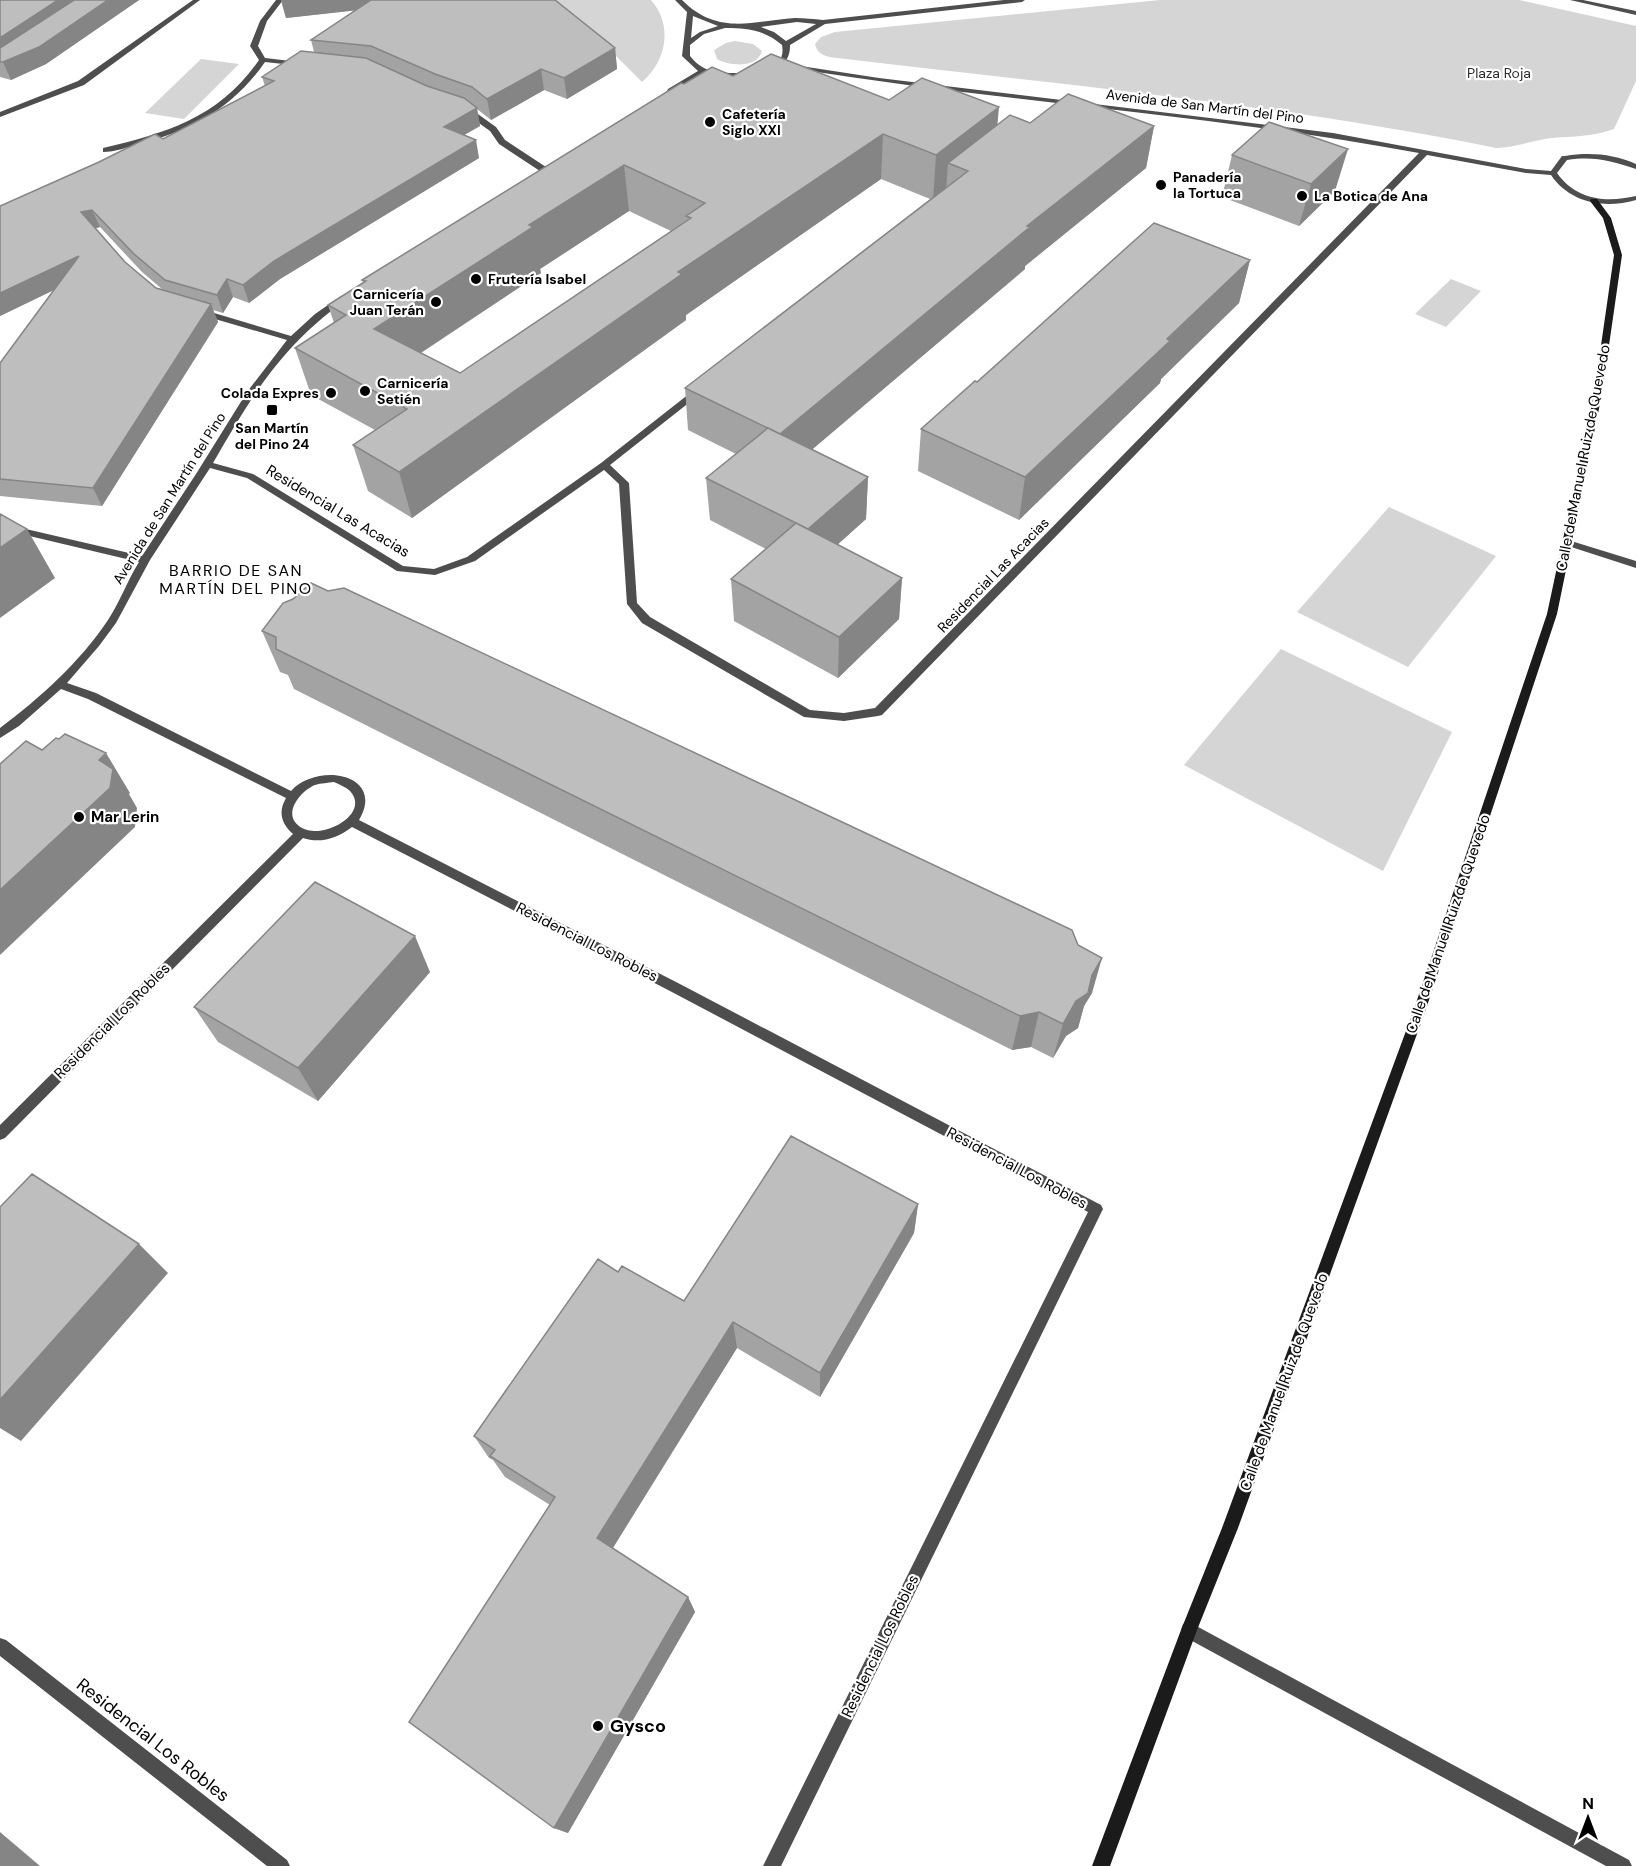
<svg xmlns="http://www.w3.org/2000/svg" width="1636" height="1866" font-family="'DM Sans',sans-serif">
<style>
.green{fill:#d5d5d5}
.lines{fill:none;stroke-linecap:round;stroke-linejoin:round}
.minor{fill:#4e4e4e;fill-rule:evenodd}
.secondary{fill:#1b1b1b;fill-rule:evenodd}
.wall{fill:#a3a3a3;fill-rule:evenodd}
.shaded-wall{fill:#858585}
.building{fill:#bebebe;stroke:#858585;stroke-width:1.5;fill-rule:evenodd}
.poi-dot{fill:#000;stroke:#fff;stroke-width:2}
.labels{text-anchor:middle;stroke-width:4.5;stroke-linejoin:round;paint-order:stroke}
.far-park-label{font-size:14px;fill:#2c2c2c;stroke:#fff}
.far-street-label{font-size:14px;fill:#000;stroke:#fff}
.far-poi-label{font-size:14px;font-weight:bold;fill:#000;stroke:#fff;text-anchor:start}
.street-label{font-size:15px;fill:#000;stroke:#fff}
.poi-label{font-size:15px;font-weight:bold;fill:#000;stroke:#fff;text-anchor:start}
.neighbourhood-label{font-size:16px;letter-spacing:1.5px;fill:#000;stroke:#fff}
.near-poi-label{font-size:18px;font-weight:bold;fill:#000;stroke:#fff;text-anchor:start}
.near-street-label{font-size:18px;fill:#000;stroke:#fff}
</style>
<rect width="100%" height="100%" fill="#fff"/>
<path class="green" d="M554 0H651C673 25 667 61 642 82L604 44Z
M1160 0H1519L1636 26V81L1614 129C1593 137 1573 136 1552 138 1533 140 1515 148 1496 148 1278 104 1057 84 837 58 827 57 817 55 815 44L821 37 835 32Z
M735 41 753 44 762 51C757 69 729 66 717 59L714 50 726 43Z
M201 59 239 64 184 119 145 113Z
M1451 279 1481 291 1446 327 1415 314Z
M1389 507 1496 556 1408 667 1297 612Z
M1281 649 1452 732 1383 871 1184 765Z"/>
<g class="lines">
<path class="minor" d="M193 0H200L84 85 0 117V112L78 81Z
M276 0H283L267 21 258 46 265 58 299 62H302V66L265 62C234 107 191 131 139 144 128 147 115 152 103 152V148C167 133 220 117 259 60L250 46 260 21Z
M675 0H682C718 36 752 21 795 18 804 18 814 19 823 20L1004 0H1025L1022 2 825 24 790 45C791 78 746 79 722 76 717 76 708 73 704 74 692 77 682 89 671 93L667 91 668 89 698 71 682 56 687 12ZM693 16 718 26 700 32 691 38ZM797 22 816 24 786 41 774 32 761 27ZM725 28C747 28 765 30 782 45 783 51 783 57 778 62 764 75 720 76 704 68 698 65 694 61 690 56V45L704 34Z
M1570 0H1583L1636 11V15Z
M794 65 879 78 1333 133 1526 169 1551 171 1562 156H1565C1590 152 1613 154 1636 164V169C1611 161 1595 156 1567 160L1557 173C1576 200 1606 203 1636 196V200C1604 209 1570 203 1551 175L1526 173 1427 155 882 715 878 716 844 721 804 717 642 623 627 604 619 484 604 470 475 561 435 575 397 571 247 478 210 468 150 560 116 623 99 646 67 683 96 693 291 791C319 761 386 775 359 820L678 983 1101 1205 1103 1209 1101 1213 781 1866H763L1088 1212 670 991 352 827C338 838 320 844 303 838L5 1138 0 1140V1125L293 834C281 823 278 812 286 798L88 699 61 689 19 726 0 738V728C40 698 80 662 108 620 120 602 127 581 139 562L0 529V523L142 556 196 474 247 392 287 340 198 314V310H204L291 336 315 314 341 296 345 299 344 301C280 348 252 396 213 463L253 474 403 566 434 569 467 557 601 463 694 390H700V394L610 465 629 483 637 603 650 617 810 710 844 713 875 708 1419 153C1214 115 1004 102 797 69L793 67ZM334 782C340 785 346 787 350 791 371 814 323 840 302 828 280 816 300 791 315 785 321 783 328 783 334 782Z
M462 107H468L496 127 505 140 549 169V173H543L499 144 490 131 462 111Z
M1568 540 1636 561V568L1565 545V541Z
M1189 1622 1629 1860 1632 1866H1606L1183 1636 1181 1630 1183 1624Z
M0 1638 6 1640 287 1860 290 1866H267L0 1656Z"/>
<path class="secondary" d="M1591 199H1597L1611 218 1622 255 1602 394 1557 614 1425 1012 1238 1528 1197 1630 1110 1866H1092L1181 1630 1222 1528 1413 1012 1547 614 1594 394 1614 255 1603 218 1590 201Z"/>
</g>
<path class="wall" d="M0 0H139L46 64 11 80 0 77Z
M281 0H555L615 48 617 69 567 99 544 90 491 120 477 109 480 126 464 135 479 158 280 279 249 303 233 297 223 313 213 310 218 322 102 506 0 496V363L54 290 0 316V206L163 139 265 86 262 77 314 52 311 40 355 10 286 18ZM100 227 142 272 162 289 156 288 125 262 96 228Z
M733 76 889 100 997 125 1030 123 1154 126 1146 168 1025 266V269L812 449 868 477 866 519 837 545 902 578 899 619 838 678 734 621 731 579 766 549 710 520 706 478 736 454 688 430 685 388 930 199 881 179 686 315V320L412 518 368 491 353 445 375 430 311 395 295 348 334 323 328 305 363 283 362 280 684 84ZM629 211 671 231 460 373 421 353 541 273 540 269Z
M1232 155 1335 191 1299 226 1222 197Z
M1250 260 1239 303 1161 379 1160 383 1019 520 918 471 921 429Z
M262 631 1092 993 1084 1006 1078 1028 1066 1036 1053 1058 1031 1047 1012 1050 294 689 288 675 280 672Z
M430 972 318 1101 218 1042 194 1007Z
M918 1204 914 1233 820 1397 737 1348 612 1548 688 1597 695 1612 568 1833 554 1828 550 1505 505 1477 493 1460 489 1458 474 1436 618 1272 684 1301Z"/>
<path class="shaded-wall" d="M58 0H90L0 60V38Z
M108 0H139L46 64 11 80 3 62Z
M281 0H395L396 6 286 18Z
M615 48 617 69 567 99 564 78Z
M541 69 544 90 491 120 487 99Z
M999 107 995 152 968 171 948 163 946 191 933 200 936 155Z
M477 108 480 126 448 144 444 127Z
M1154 126 1146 168 1025 266V269L781 476 780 434 1027 226Z
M883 134 881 179 686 315V320L412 518 399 472 678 272Z
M476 140 479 158 280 279 249 303 243 285 274 261Z
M1348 149 1335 191 1299 226 1311 184Z
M624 165 629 211 540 269 541 273 387 375 374 329 529 225Z
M92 210 100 227 89 230 81 212Z
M79 256 87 274 0 316V293Z
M1250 260 1239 303 1161 379 1160 383 1019 520 1025 477Z
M227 279 233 297 223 313 217 295Z
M211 304 218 322 102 506 93 488Z
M868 477 866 519 808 571V529Z
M27 529 55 578 0 618V548Z
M902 578 899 619 838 678 839 637Z
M106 753 130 793 129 794 137 808 135 827 0 955V890L99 760Z
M415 936 430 972 318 1101 298 1068Z
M1102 958 1092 993 1084 1006 1078 1028 1066 1036 1053 1058 1063 1024Z
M1039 1012 1031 1047 1012 1050 1020 1016Z
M918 1204 914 1233 820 1397V1373Z
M139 1244 168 1273 21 1441 0 1428V1400Z
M733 1322 737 1348 608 1556 597 1538Z
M688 1597 695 1612 568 1833 554 1828Z
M0 1832 40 1866H0Z"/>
<path class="building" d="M0 0H58L0 38Z
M74 0H108L39 47 3 62H0V48Z
M371 0H555L615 48 564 78 541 69 487 99 472 87 435 74 371 46 311 40Z
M301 51 366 58 427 86 464 98 477 108 444 127 476 140 274 261 243 285 227 279 217 295 165 280 134 254 92 210 81 212 125 262 156 288 211 304 93 488 0 479V363L79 256 0 293V206L99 162 155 134 163 139 274 81 262 77Z
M771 54 889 100 922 78 999 107 936 155 883 134 678 272 682 274 399 472 353 445 407 409 295 348 346 315 328 305 366 281 362 280 681 83 684 84 712 67 733 76ZM624 165 705 203 686 216 691 218 460 373 374 329 533 227 529 225Z
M1068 94 1154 126 1027 226 1030 227 780 434 685 388 968 171 948 163 1010 115 1030 123Z
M1269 122 1348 149 1311 184 1232 155Z
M1154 223 1250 260 1167 339 1170 341 1025 477 921 429 975 381 977 382Z
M768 428 868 477 808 529 706 478Z
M0 514 27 529 0 548Z
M796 523 902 578 839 637 731 579Z
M311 583 328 591 344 588 1072 930 1078 945 1102 958 1092 975 1088 993 1076 1001 1063 1024 1039 1012 1020 1016 276 649V637L262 631 283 603 293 599Z
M65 734 106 753 99 760 113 769 110 788 0 890V764L26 741 42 750 56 738 59 739Z
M315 882 415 936 298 1068 194 1007Z
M791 1136 918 1204 820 1373 733 1322 597 1538 688 1597 554 1828 409 1722 555 1497 490 1456 495 1450 474 1436 598 1259 618 1272 622 1266 684 1301Z
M32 1174 139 1244 0 1400V1207Z"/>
<g class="poi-dot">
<circle cx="710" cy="122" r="6"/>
<circle cx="1161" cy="185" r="6"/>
<circle cx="1302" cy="196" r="6"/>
<circle cx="476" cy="279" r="6"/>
<circle cx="436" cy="302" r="6"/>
<circle cx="365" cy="391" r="6"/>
<circle cx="331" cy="393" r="6"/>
<rect x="266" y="404" width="12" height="12" rx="3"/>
<circle cx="79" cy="817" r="6"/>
<circle cx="598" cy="1726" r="6"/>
</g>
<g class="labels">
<g class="far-park-label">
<text x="1499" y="78">Plaza Roja</text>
</g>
<g class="far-street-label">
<text transform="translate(1205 106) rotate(7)" y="5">Avenida de San Martín del Pino</text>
<text transform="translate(169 498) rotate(-58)" y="5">Avenida de San Martín del Pino</text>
<text transform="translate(993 575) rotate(-46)" y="5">Residencial Las Acacias</text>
</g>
<g class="far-poi-label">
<text x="722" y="119">Cafetería<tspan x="722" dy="16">Siglo XXI</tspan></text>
<text x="1173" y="182">Panadería<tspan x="1173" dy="16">la Tortuca</tspan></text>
<text x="1314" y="201">La Botica de Ana</text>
<text x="488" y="284">Frutería Isabel</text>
<text x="424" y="299" text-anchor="end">Carnicería<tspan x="424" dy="16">Juan Terán</tspan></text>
<text x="377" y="388">Carnicería<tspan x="377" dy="16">Setién</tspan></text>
<text x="319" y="398" text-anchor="end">Colada Expres</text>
<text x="272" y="433" text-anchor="middle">San Martín<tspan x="272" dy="16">del Pino 24</tspan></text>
</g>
<g class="street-label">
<text transform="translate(1583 458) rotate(-79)" y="5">Calle de Manuel Ruiz de Quevedo</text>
<text transform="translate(338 511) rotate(31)" y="5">Residencial Las Acacias</text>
<text transform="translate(1448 924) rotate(-71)" y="5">Calle de Manuel Ruiz de Quevedo</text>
<text transform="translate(587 942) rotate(27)" y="5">Residencial Los Robles</text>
<text transform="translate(112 1021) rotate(-45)" y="5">Residencial Los Robles</text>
<text transform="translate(1017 1168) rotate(28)" y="5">Residencial Los Robles</text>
<text transform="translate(1284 1382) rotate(-70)" y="5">Calle de Manuel Ruiz de Quevedo</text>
<text transform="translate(880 1646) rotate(-64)" y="5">Residencial Los Robles</text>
</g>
<g class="poi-label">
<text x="91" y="822">Mar Lerin</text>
</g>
<g class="neighbourhood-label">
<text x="236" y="576">BARRIO DE SAN<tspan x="236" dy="18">MARTÍN DEL PINO</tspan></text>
</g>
<g class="near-poi-label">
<text x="610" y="1732">Gysco</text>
</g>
<g class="near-street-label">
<text transform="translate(153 1740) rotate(38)" y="6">Residencial Los Robles</text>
</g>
</g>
<g transform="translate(1588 1818)" stroke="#ffffff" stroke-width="4.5" paint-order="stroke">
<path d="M0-4.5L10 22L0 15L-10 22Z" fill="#000000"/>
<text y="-9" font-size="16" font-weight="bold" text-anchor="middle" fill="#000000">N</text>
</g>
</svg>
